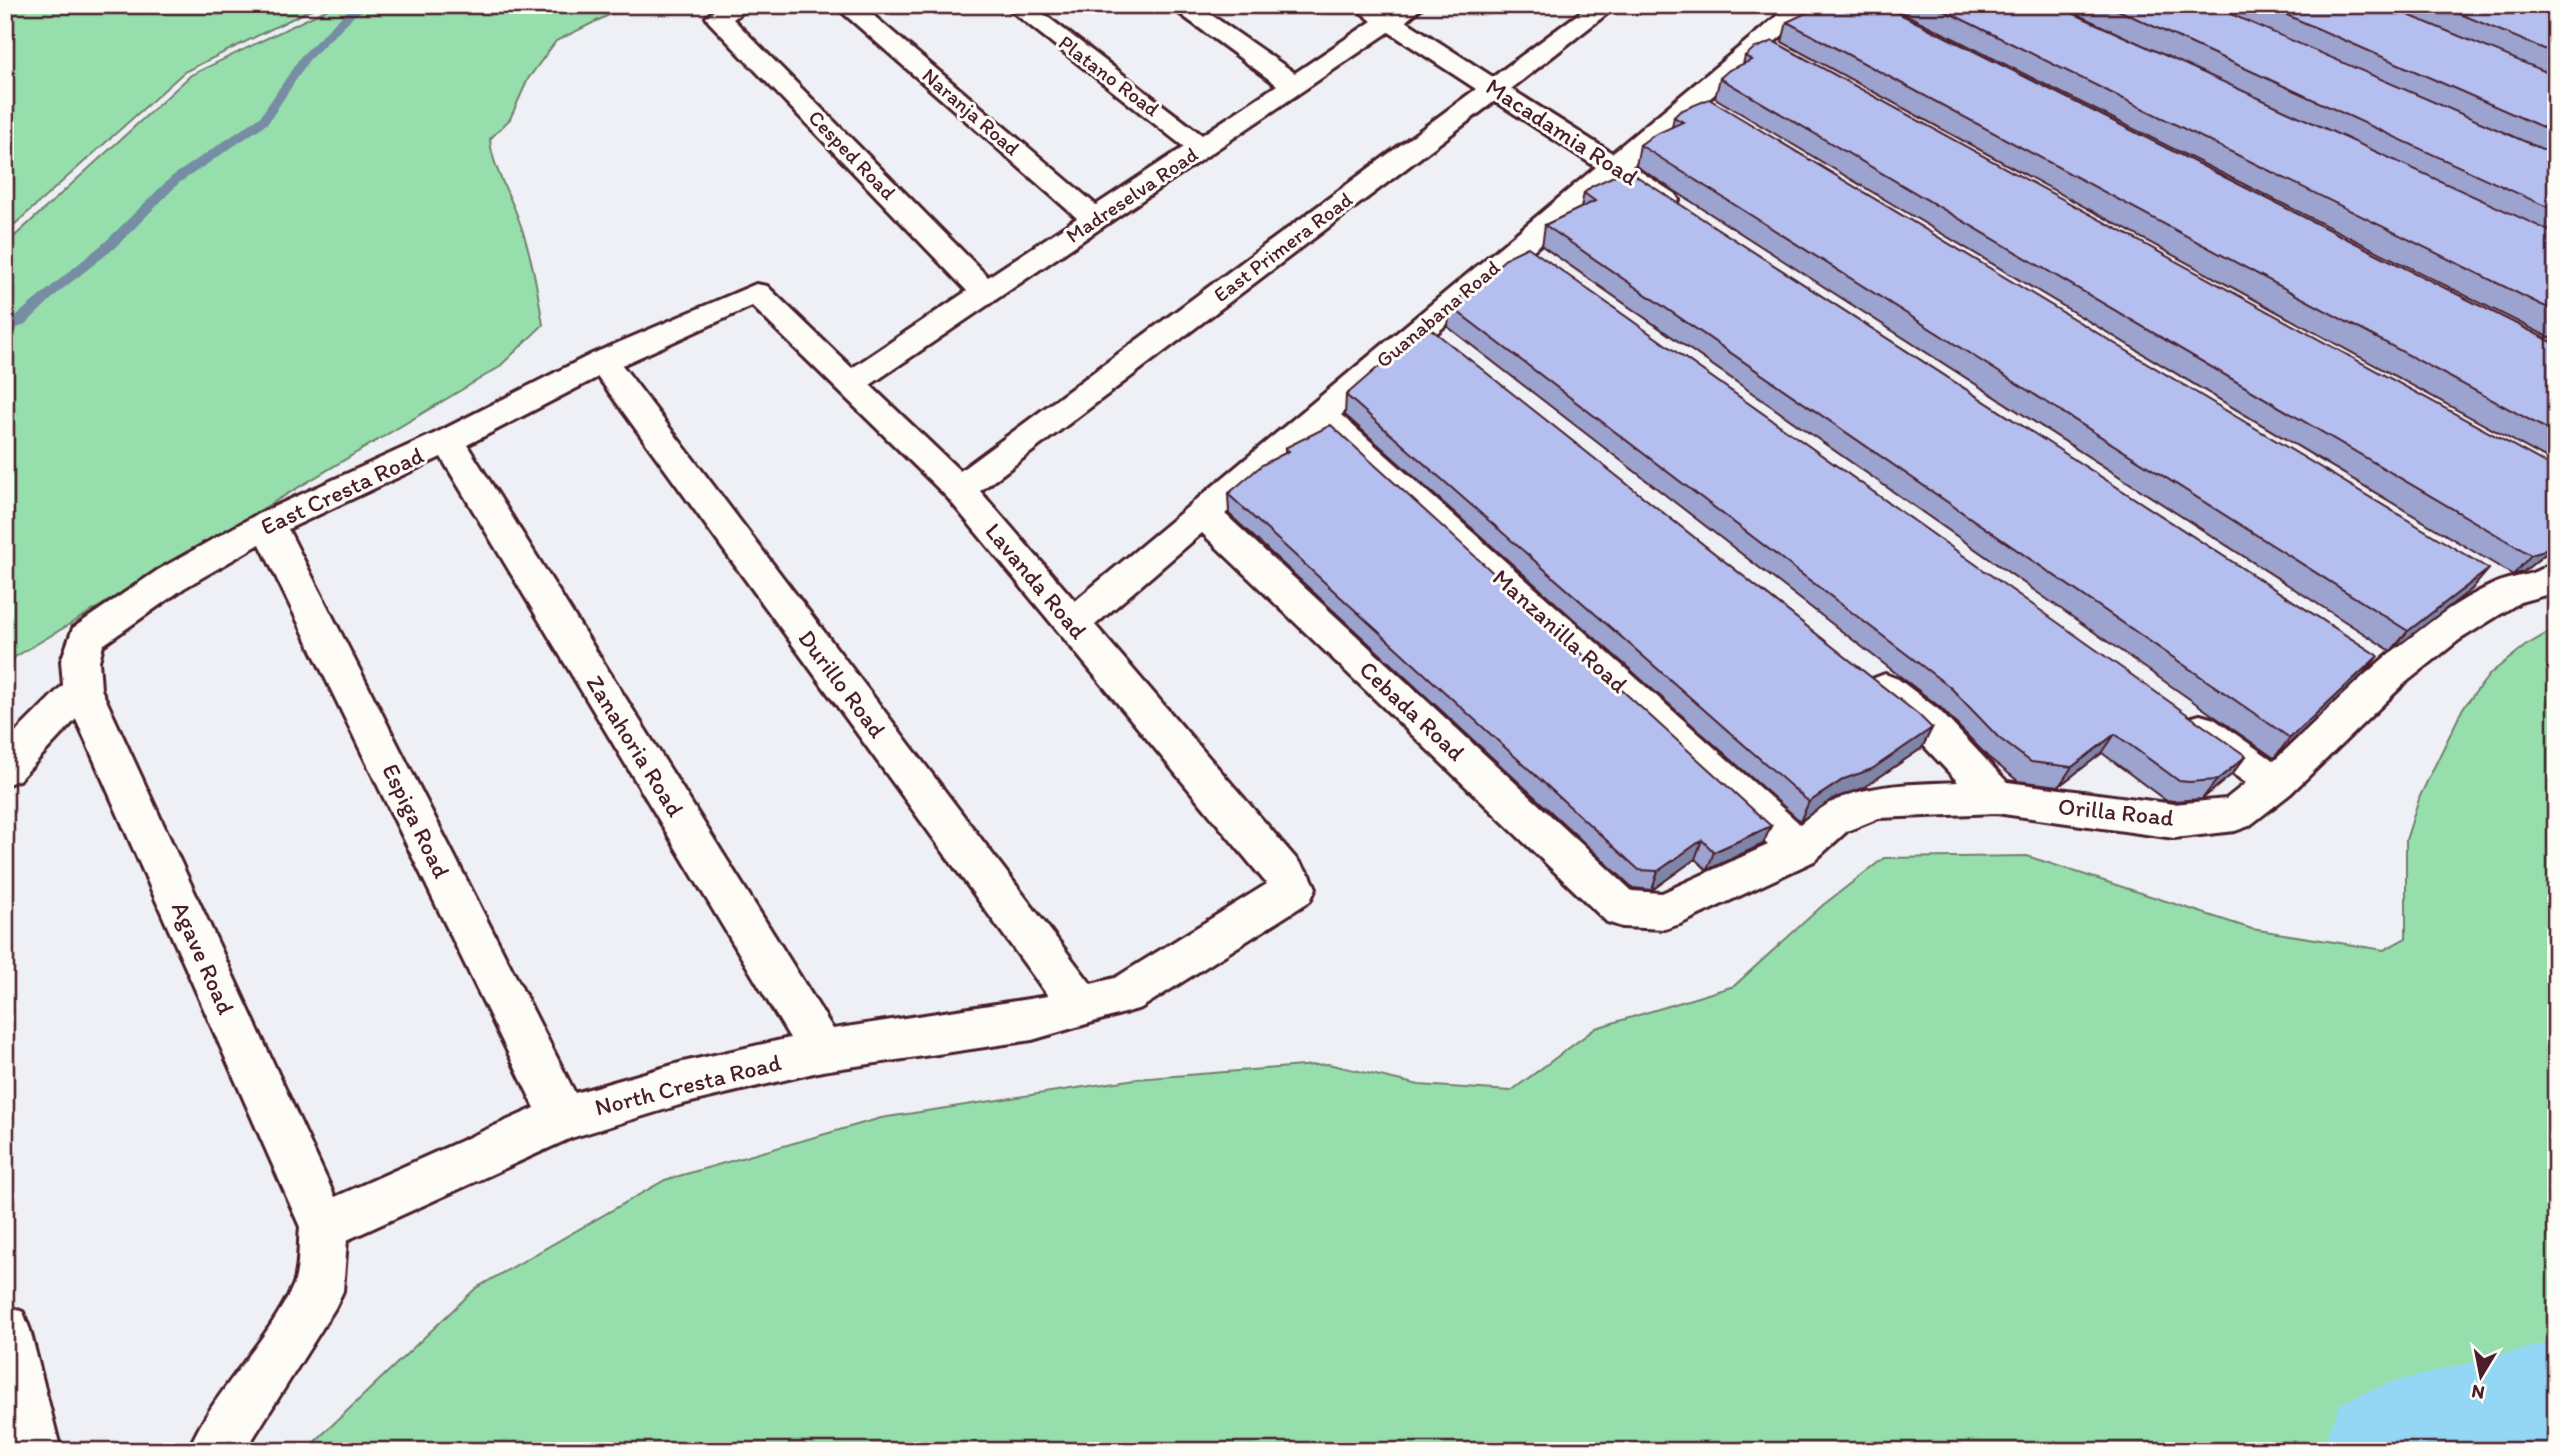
<svg xmlns="http://www.w3.org/2000/svg" width="2561" height="1456" font-family="Itim,sans-serif">
<style>
.green{fill:#96dfad;stroke:#707f6c;stroke-width:2}
.lines{fill:none;stroke-linecap:round;stroke-linejoin:round}
.stream{fill:#768da4;fill-rule:evenodd}
.river{fill:#93d7f5;fill-rule:evenodd}
.street-casing{stroke:#4a1f2b;stroke-width:6}
.street{fill:#fdfcf7;fill-rule:evenodd}
.wall{fill:#9ba3ce;stroke:#4a1f2b;stroke-width:2}
.shaded-wall{fill:#7e85a7;stroke:#4a1f2b;stroke-width:2}
.building{fill:#b4beef;stroke:#4a1f2b;stroke-width:2}
.labels{text-anchor:middle;stroke-width:6;stroke-linejoin:round;paint-order:stroke}
.far-street-label{font-size:21px;fill:#4a1f2b;stroke:#fdfcf7}
.street-label{font-size:24px;fill:#4a1f2b;stroke:#fdfcf7}
</style>
<rect width="100%" height="100%" fill="#eef0f5"/>
<filter id="ink" filterUnits="userSpaceOnUse"><feTurbulence type="fractalNoise" baseFrequency=".0143" numOctaves="2"/><feDisplacementMap in="SourceGraphic" scale="14" xChannelSelector="R" yChannelSelector="G"/><feConvolveMatrix kernelMatrix="1 2 1 2 8 2 1 2 1" color-interpolation-filters="sRGB"/></filter>
<g filter="url(#ink)">
<path class="green" d="M5 5H320L184 72 5 233Z
M336 5H629L556 41 528 79 510 119 490 139C492 166 507 189 517 215 531 251 537 287 543 325L498 368 15 657 5 670V245L191 75Z
M2556 628V1451H305L476 1288 665 1180 881 1118 1136 1079 1328 1064 1419 1085 1511 1091 1596 1028 1734 986 1823 905 1884 858 2027 856 2252 929 2384 950 2406 938V840L2420 796 2463 708 2491 673 2525 646Z"/>
<g class="lines">
<path class="stream" d="M358 5H373L355 15 309 60 268 123 179 183 116 247 60 291 27 323 5 335V325L106 241 171 177 260 117 301 56 347 11Z"/>
<path class="river" d="M2556 1341V1451H2321L2341 1403 2389 1383Z"/>
<g class="street-casing">
<path id="street" d="M721 5H752L733 19 988 277 1077 218 834 5H861L1096 205 1184 147 1004 5H1032L1202 135 1277 85 1168 5H1197L1295 73 1372 21 1352 5H1381L1389 10 1397 5H1419L1421 8 1406 21 1493 77 1590 5H1618L1511 89 1612 153 1790 5H1817L1632 166 1675 194 1679 200 1675 206C1653 212 1633 192 1615 180L1341 415 1800 824C1847 782 1898 785 1958 782L1911 732 1872 699 1866 689 1872 679 1885 674 1898 679 1939 710 2007 782 2174 804 2226 799 2246 783 2186 741 2181 730 2186 719 2200 715 2214 719 2274 761C2341 698 2412 621 2496 583 2507 578 2520 577 2532 573 2541 570 2547 564 2556 561V592L2520 602 2459 640 2405 683 2290 794 2249 826 2235 831 2174 838 1996 813 1879 818 1847 831 1814 861 1680 924 1665 929 1622 927 1607 922 1202 533 1095 625 1310 875 1316 888 1310 901 1141 1008 1032 1040 822 1071 683 1104 571 1138 347 1240 343 1291 335 1308 245 1451H188C211 1394 267 1343 293 1286 300 1270 298 1244 300 1227L76 719 19 780 5 785V743L63 685 61 661 73 628 158 570 256 515 436 433 592 354 756 284 767 286 852 368 967 291 709 22 706 17ZM1389 32 1476 89 960 471 870 385ZM1495 101 1596 167 1075 601 980 491ZM752 306 947 497 1267 884 1115 978 1091 984 622 365ZM598 377 1048 996 833 1029 467 445ZM1320 432 1768 845 1662 893 1632 891 1225 514ZM441 457 790 1038 683 1062 575 1093 288 529ZM260 544 535 1108 335 1197 101 689 99 661 103 645 184 588Z
M5 1305 23 1312 30 1330 61 1451H9L5 1436Z"/>
</g>
<use href="#street" class="street"/>
</g>
<path class="wall" d="M1814 5H1882L2556 344V464L1782 42 1787 22 1813 11Z
M1887 5H2055L2146 47 2057 5H2556V341Z
M1745 56 2556 469V549L2554 551 2551 549 2523 572 2513 575 1715 98 1720 78 1743 64Z
M1674 117 2472 589 2391 651 1636 166 1640 145 1672 127Z
M1584 193 2378 656 2362 675 2274 758 1542 246 1545 225 1581 208Z
M1487 275 2246 756 2231 775 2202 799 2174 801 2165 800 2102 753 2059 786 2018 781 1988 757 1941 708 1448 327 1450 306 1487 280Z
M1390 357 1932 728 1922 748 1863 788 1835 798 1800 821 1345 415 1346 395 1390 362Z
M1285 448 1763 844 1707 870 1695 859 1652 890 1633 888 1229 514 1228 494 1285 453Z"/>
<path class="shaded-wall" d="M2556 540V544L2551 549 2523 572 2513 575 2531 555Z
M2489 569 2472 589 2391 651 2408 631Z
M2378 656 2362 675 2274 758 2290 738Z
M1932 728 1922 748 1863 788 1835 798 1800 821 1809 802 1844 779Z
M2115 734 2102 753 2059 786 2072 767Z
M2246 756 2231 775 2202 799 2217 780Z
M1771 826 1763 844 1707 870 1714 852Z
M1702 840 1695 859 1652 890 1658 871Z"/>
<path class="building" d="M1823 5H1882L2556 344V434L1787 22Z
M1933 5H2055L2556 234V312Z
M2107 5H2210L2556 155V211Z
M2264 5H2384L2556 76V133Z
M2439 5H2556V54Z
M1773 41 2556 469V540L2541 552 2531 555 1720 78 1729 70 1752 60 1745 56 1753 49Z
M1709 99 2489 569 2408 631 1640 145 1652 136 1683 122 1674 117 1680 111Z
M1627 170 2378 656 2290 738 1545 225 1595 201 1584 193 1592 186Z
M1528 247 2246 756 2217 780 2189 782 2179 781 2115 734 2072 767 2031 762 1999 738 1951 688 1450 306 1475 285 1491 277 1487 275 1509 256Z
M1431 329 1919 715 1932 728 1872 769 1844 779 1809 802 1346 395 1377 368 1394 360 1390 357 1412 339Z
M1331 425 1771 826 1714 852 1702 840 1658 871 1639 870 1228 494 1262 465 1289 451 1285 448Z"/>
</g>
<g class="labels">
<g class="far-street-label">
<text transform="translate(1109 76) rotate(37)" y="7">Platano Road</text>
<text transform="translate(971 112) rotate(41)" y="7">Naranja Road</text>
<text transform="translate(852 155) rotate(46)" y="7">Cesped Road</text>
<text transform="translate(1132 195) rotate(-34)" y="7">Madreselva Road</text>
<text transform="translate(1283 247) rotate(-37)" y="7">East Primera Road</text>
<text transform="translate(1438 314) rotate(-40)" y="7">Guanabana Road</text>
</g>
<g class="street-label">
<text transform="translate(1562 132) rotate(33)" y="8">Macadamia Road</text>
<text transform="translate(342 491) rotate(-25)" y="8">East Cresta Road</text>
<text transform="translate(1036 581) rotate(50)" y="8">Lavanda Road</text>
<text transform="translate(1560 631) rotate(42)" y="8">Manzanilla Road</text>
<text transform="translate(842 684) rotate(53)" y="8">Durillo Road</text>
<text transform="translate(1412 711) rotate(43)" y="8">Cebada Road</text>
<text transform="translate(635 746) rotate(58)" y="8">Zanahoria Road</text>
<text transform="translate(2116 812) rotate(6)" y="8">Orilla Road</text>
<text transform="translate(416 821) rotate(64)" y="8">Espiga Road</text>
<text transform="translate(203 958) rotate(66)" y="8">Agave Road</text>
<text transform="translate(688 1085) rotate(-14)" y="8">North Cresta Road</text>
</g>
</g>
<rect width="2561" height="1456" fill="none" stroke="#fdfcf7" stroke-width="28"/>
<rect x="14" y="14" width="2533" height="1428" fill="none" stroke="#4a1f2b" stroke-width="2.5" filter="url(#ink)"/>
<g transform="translate(2481 1376) rotate(190)" stroke="#fdfcf7" stroke-width="5" paint-order="stroke">
<path d="M0-5L12 26L0 18L-12 26Z" fill="#4a1f2b"/>
<text y="-10" font-size="19" font-weight="bold" text-anchor="middle" fill="#4a1f2b">N</text>
</g>
</svg>
